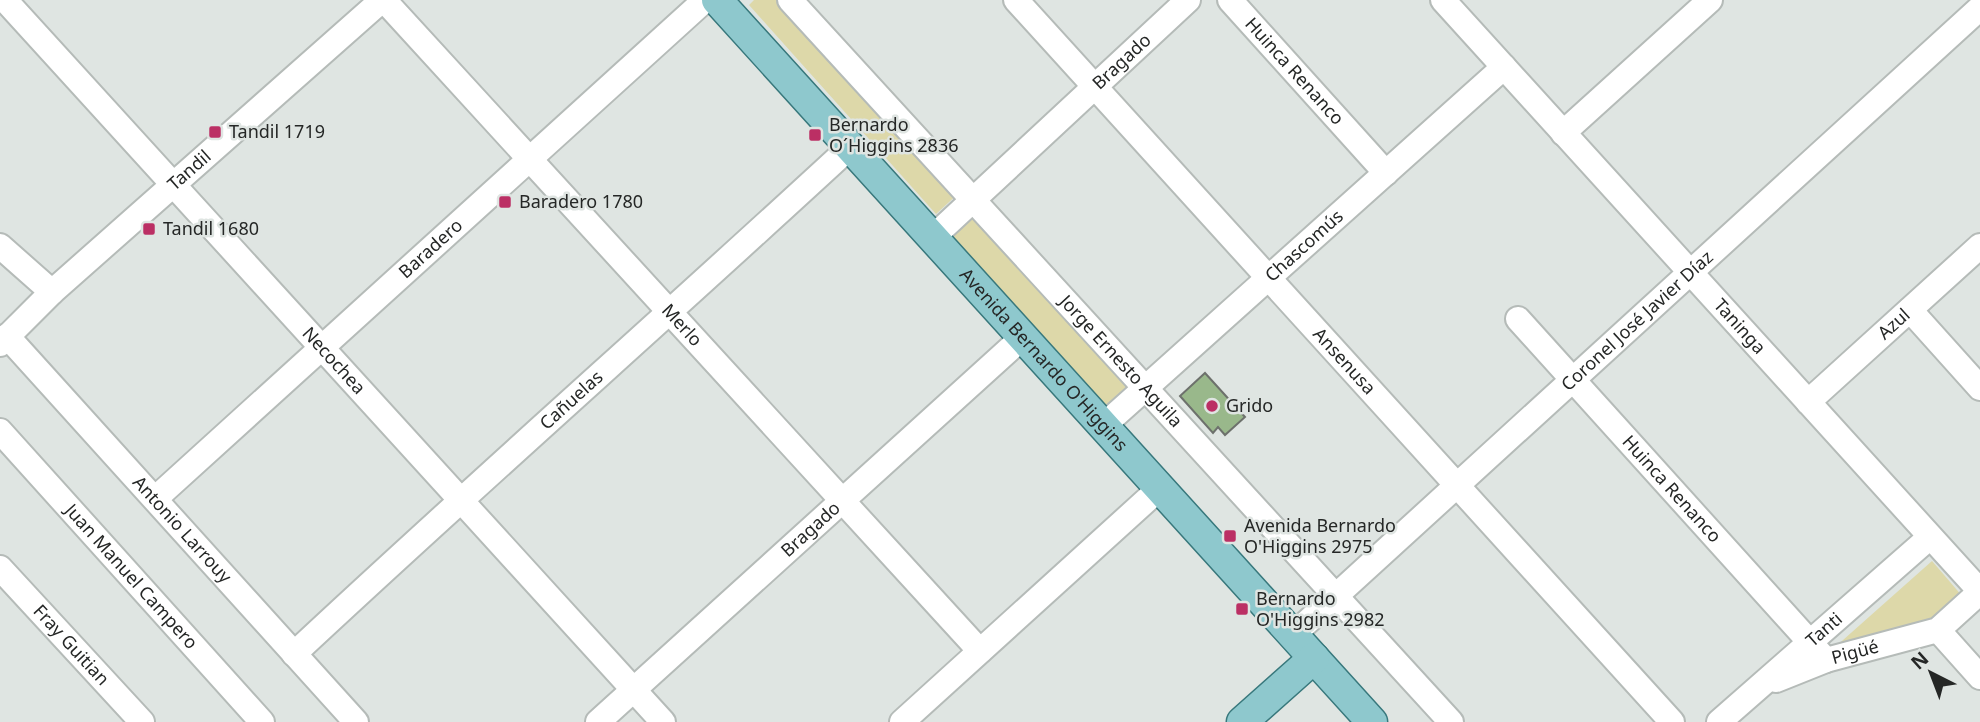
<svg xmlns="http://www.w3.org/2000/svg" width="1980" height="722" font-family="'Noto Sans',sans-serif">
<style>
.green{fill:#ddd8a9}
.building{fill:#99b88b;stroke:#6d716c;stroke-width:2}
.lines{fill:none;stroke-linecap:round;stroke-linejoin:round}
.minor-casing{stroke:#b5bbb8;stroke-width:28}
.major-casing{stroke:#38787c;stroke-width:33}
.minor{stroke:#fff;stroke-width:24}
.major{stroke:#8ec8cd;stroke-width:30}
.poi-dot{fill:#bb2f64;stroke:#dfe5e2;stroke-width:2.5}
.labels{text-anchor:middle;stroke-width:5;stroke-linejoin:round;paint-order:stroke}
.street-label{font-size:18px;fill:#252726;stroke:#dfe5e2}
.poi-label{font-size:18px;fill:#252726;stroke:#dfe5e2;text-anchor:start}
</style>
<rect width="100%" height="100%" fill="#dfe5e2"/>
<path class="green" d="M754 0H787L960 192 936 214 749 5Z
M972 208 1137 389 1107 416 944 234Z
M1932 561 1963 597 1938 619 1834 648Z"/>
<path class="building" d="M1205 373 1245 417 1225 435 1218 427 1213 433 1180 396Z"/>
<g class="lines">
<g class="minor-casing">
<g id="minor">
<path id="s1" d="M5 0 663 722"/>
<path id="s2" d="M384 0 980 651"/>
<path id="s3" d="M790 0 1451 722"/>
<path id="s4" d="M1016 0 1672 722"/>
<path id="s5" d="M1230 0 1386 173"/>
<path id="s6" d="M1443 0 1980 591"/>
<path d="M1563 133 1710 0"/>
<path id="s7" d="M932 238 1188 0"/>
<path d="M0 246 52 292"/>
<path d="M1910 310 1980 388"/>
<path id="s8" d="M1518 319 1826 660"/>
<path id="s9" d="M7 336 356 722"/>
<path id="s10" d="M0 344 52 292 382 0"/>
<path id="s11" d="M1808 402 1980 246"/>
<path id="s12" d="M1103 426 1504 67"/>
<path id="s13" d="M0 431 262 722"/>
<path id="s14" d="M156 498 705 0"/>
<path id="s15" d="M0 568 142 722"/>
<path d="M1938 630 1980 677"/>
<path id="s16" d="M1293 635 1980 8"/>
<path id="s17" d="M294 654C477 483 666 317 850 147"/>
<path id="s18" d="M1776 680 1826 660 1938 630 1980 592"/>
<path id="s19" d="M598 722 1023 337"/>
<path d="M902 722 1160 488"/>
<path id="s20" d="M1719 722 1930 537"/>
</g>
</g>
<g class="major-casing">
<g id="major">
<path id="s21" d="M717 0 1372 722"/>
<path d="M1242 722 1314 658"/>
</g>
</g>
<use href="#minor" class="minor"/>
<use href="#major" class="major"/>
</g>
<g class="poi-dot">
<rect x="208" y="125" width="14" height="14" rx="3.5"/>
<rect x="808" y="128" width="14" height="14" rx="3.5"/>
<rect x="498" y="195" width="14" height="14" rx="3.5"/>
<rect x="142" y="222" width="14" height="14" rx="3.5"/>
<circle cx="1212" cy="406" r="7"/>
<rect x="1223" y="529" width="14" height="14" rx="3.5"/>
<rect x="1235" y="602" width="14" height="14" rx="3.5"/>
</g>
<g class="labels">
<g class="street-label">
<text dy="6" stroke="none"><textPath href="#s7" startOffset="259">Bragado</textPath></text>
<text dy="6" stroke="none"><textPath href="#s5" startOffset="96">Huinca Renanco</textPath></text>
<text dy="6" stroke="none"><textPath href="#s10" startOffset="257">Tandil</textPath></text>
<text dy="6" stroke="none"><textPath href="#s12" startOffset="270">Chascomús</textPath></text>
<text dy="6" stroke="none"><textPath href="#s14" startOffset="371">Baradero</textPath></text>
<text dy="6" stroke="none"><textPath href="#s16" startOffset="466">Coronel José Javier Díaz</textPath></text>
<text dy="6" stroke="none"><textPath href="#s11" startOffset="116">Azul</textPath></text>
<text dy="6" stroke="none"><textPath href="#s2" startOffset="441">Merlo</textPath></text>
<text dy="6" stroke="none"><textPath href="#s6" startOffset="441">Taninga</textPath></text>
<text dy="6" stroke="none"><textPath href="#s1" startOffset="488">Necochea</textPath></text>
<text dy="6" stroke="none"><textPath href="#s21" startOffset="486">Avenida Bernardo O'Higgins</textPath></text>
<text dy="6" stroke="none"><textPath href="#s3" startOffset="490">Jorge Ernesto Aguila</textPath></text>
<text dy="6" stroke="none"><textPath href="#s4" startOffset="488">Ansenusa</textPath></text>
<text dy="6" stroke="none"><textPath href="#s17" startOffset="376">Cañuelas</textPath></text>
<text dy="6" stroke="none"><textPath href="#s8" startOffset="229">Huinca Renanco</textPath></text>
<text dy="6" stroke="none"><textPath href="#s9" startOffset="261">Antonio Larrouy</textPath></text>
<text dy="6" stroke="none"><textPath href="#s19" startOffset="287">Bragado</textPath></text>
<text dy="6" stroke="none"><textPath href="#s13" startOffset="196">Juan Manuel Campero</textPath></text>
<text dy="6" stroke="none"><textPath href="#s20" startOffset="140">Tanti</textPath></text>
<text dy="6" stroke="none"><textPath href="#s15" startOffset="105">Fray Guitian</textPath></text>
<text dy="6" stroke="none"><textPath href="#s18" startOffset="84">Pigüé</textPath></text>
</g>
<g class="poi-label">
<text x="829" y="131">Bernardo<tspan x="829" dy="21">O´Higgins 2836</tspan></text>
<text x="229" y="138">Tandil 1719</text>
<text x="519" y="208">Baradero 1780</text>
<text x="163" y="235">Tandil 1680</text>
<text x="1226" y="412">Grido</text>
<text x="1244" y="532">Avenida Bernardo<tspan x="1244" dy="21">O'Higgins 2975</tspan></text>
<text x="1256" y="605">Bernardo<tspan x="1256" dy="21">O'Higgins 2982</tspan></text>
</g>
</g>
<g transform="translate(1931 673) rotate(318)" stroke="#dfe5e2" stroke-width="5" paint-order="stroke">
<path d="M0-5L12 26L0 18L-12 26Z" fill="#252726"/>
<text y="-10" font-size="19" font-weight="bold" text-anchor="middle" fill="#252726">N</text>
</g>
</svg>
